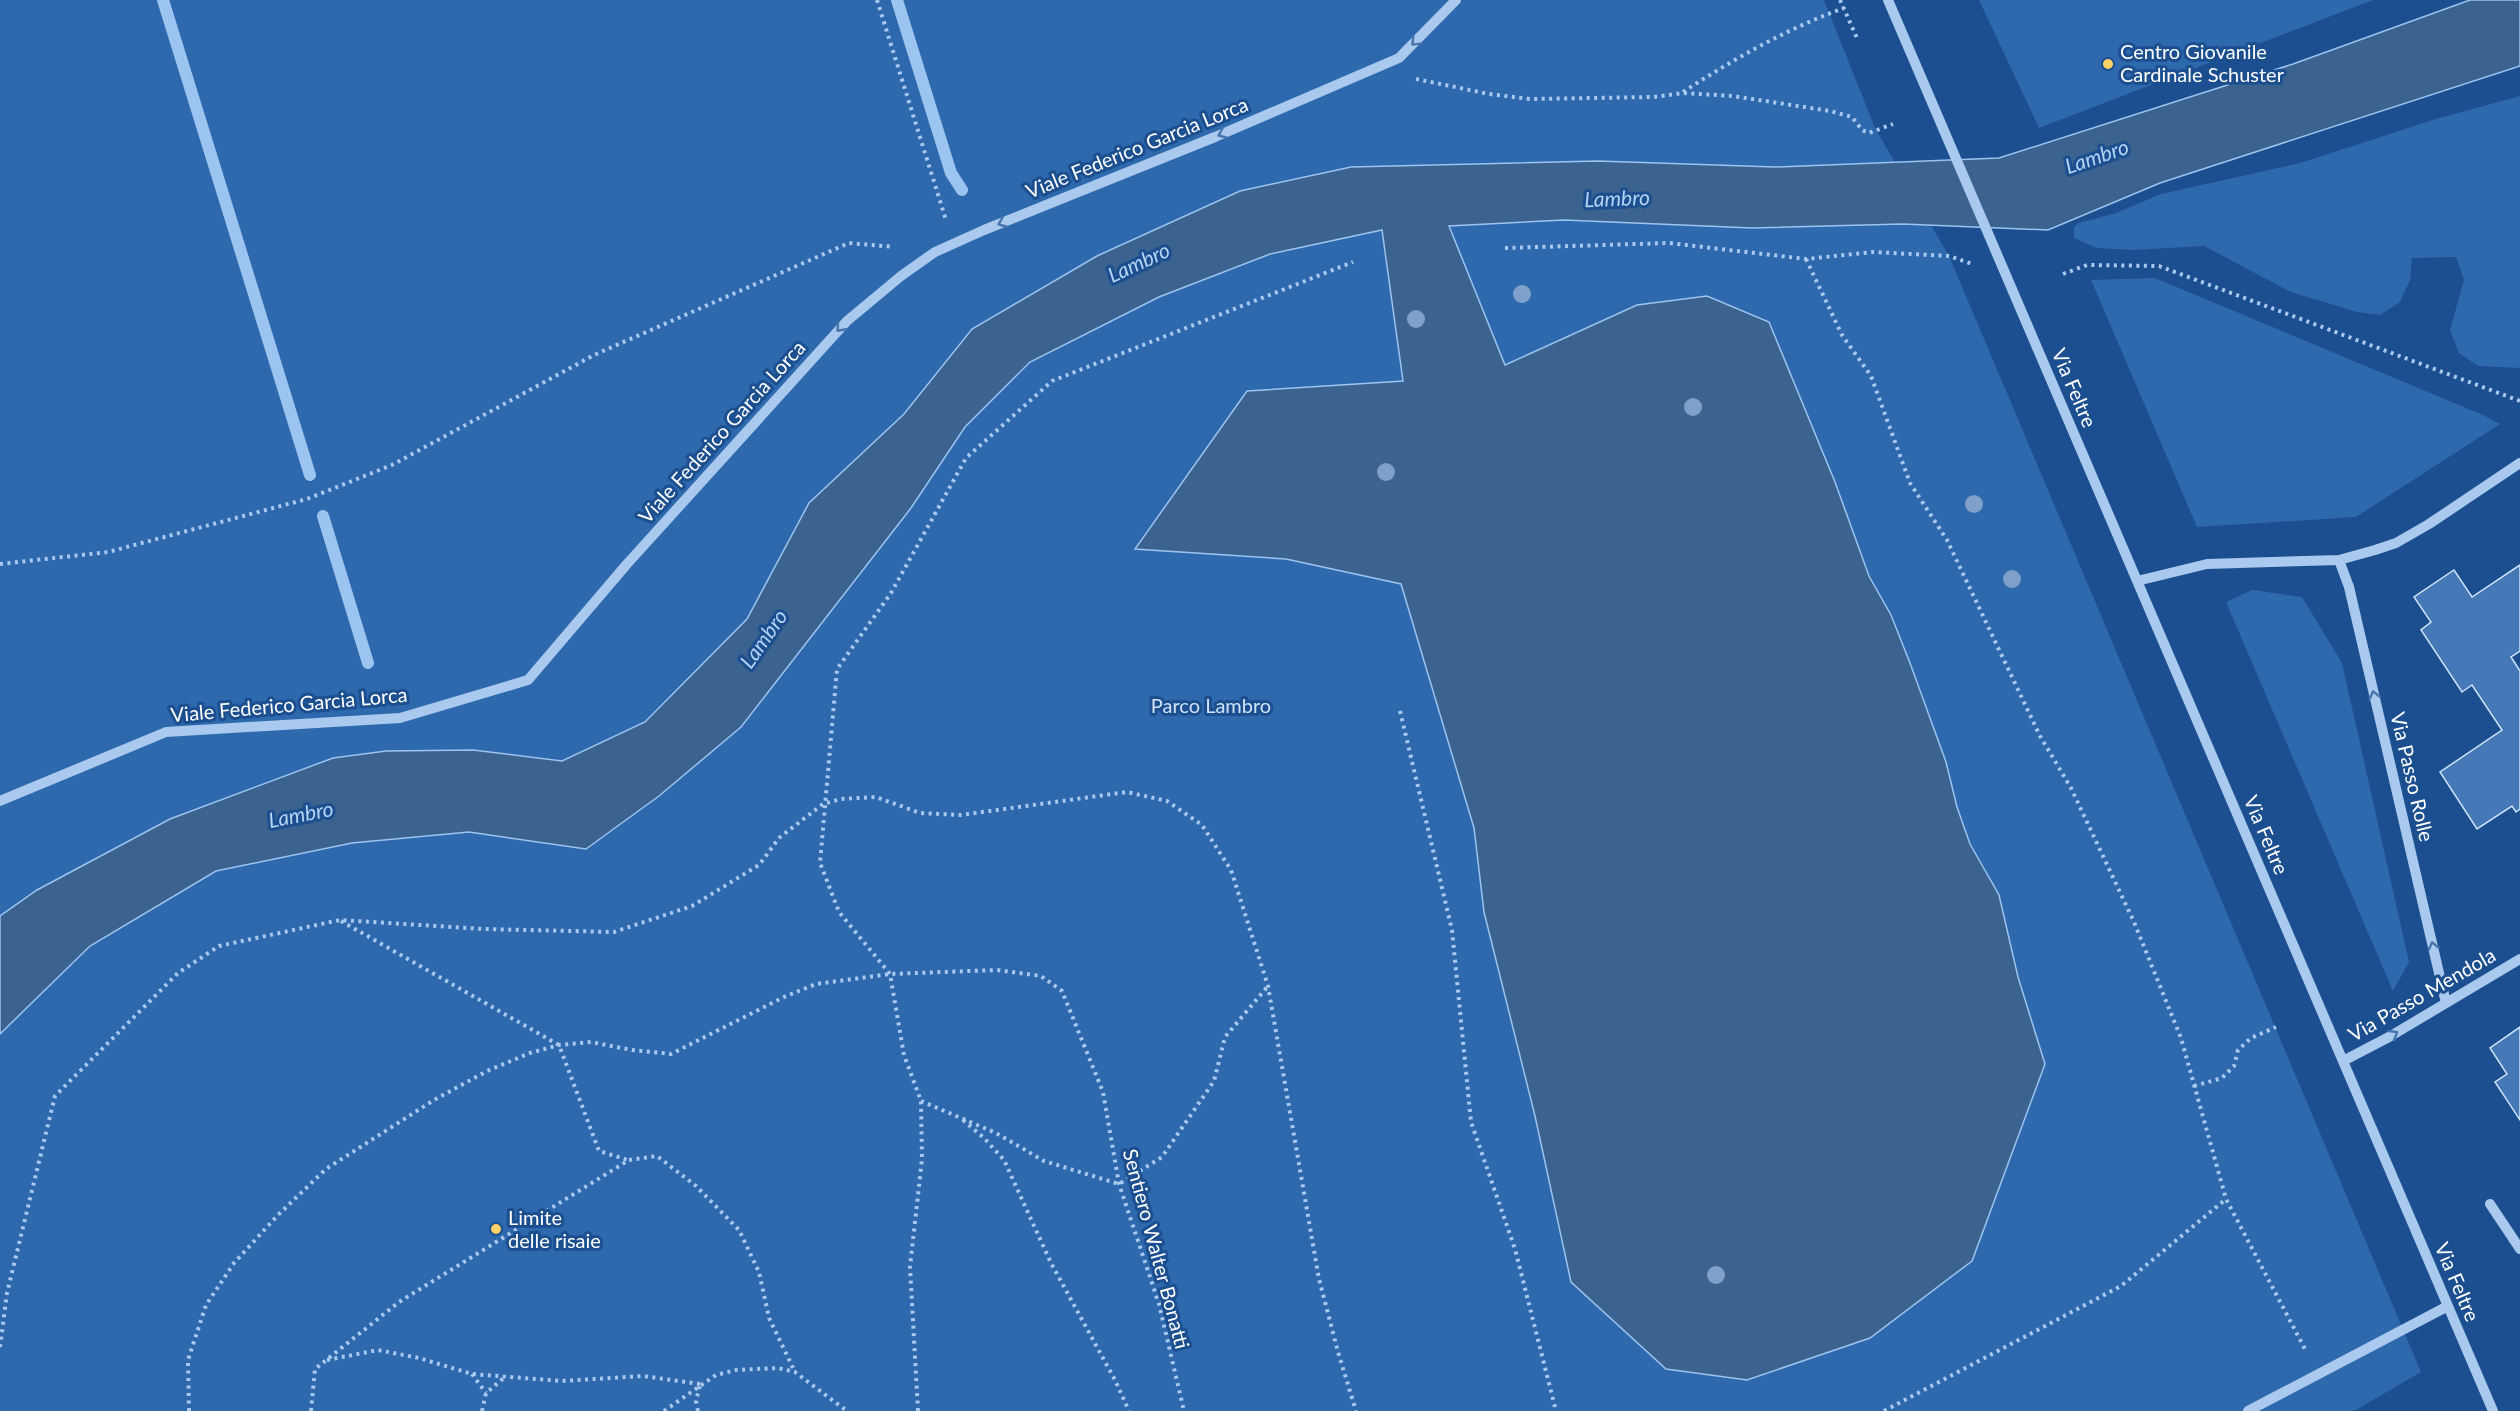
<svg xmlns="http://www.w3.org/2000/svg" width="2520" height="1411" font-family="Lato,sans-serif">
<style>
.green{fill:#2e69ad}
.water{fill:#3c6290;stroke:#9cc4f0;stroke-width:1.5}
.lines{fill:none;stroke-linecap:round;stroke-linejoin:round}
.stream{stroke:#9cc4f0;stroke-width:12}
.building{fill:#4478b7;stroke:#cfe3fa;stroke-width:1.5}
.path{stroke:#a9c9ee;stroke-width:4;stroke-dasharray:3 4.5;stroke-linecap:butt}
.minor{stroke:#a9c9ee;stroke-width:10}
.tree{fill:#7ea0ca}
.oneway{stroke:#4674ac}
.poi-dot{fill:#ffd166;stroke:#1b4f8f;stroke-width:2}
.labels{text-anchor:middle;stroke-width:6;stroke-linejoin:round;paint-order:stroke}
.poi-label{font-size:20px;fill:#fff;stroke:#1b4f8f;text-anchor:start}
.street-label{font-size:20px;fill:#fff;stroke:#1b4f8f}
.park-label{font-size:20px;fill:#cfe3fa;stroke:#1b4f8f}
.water-label{font-size:21px;font-style:italic;fill:#b5d3f5;stroke:#1b4f8f}
</style>
<rect width="100%" height="100%" fill="#1b4f8f"/>
<path class="green" d="M0 0H1824L1875 128 1949 256 2421 1372 2354 1411H0Z
M1979 0H2373L2039 128Z
M2520 96V368L2478 366 2459 353 2450 330 2464 280 2456 257 2412 258 2410 280 2400 302 2380 315 2357 312 2291 292 2204 246 2133 250 2096 248 2074 238V227L2079 223 2116 213 2161 194 2300 163 2436 119Z
M2155 278 2483 415 2500 424 2356 517 2197 527 2091 280Z
M2252 590 2302 597 2342 663 2409 962 2393 991 2226 602Z"/>
<path class="water" d="M2470 0H2520V66L2160 183 2048 230 1903 224 1752 228 1564 220 1449 226 1505 365 1637 305 1707 296 1769 322 1835 482 1869 576 1891 615 1910 663 1946 762 1957 807 1970 844 1999 895 2018 977 2045 1064 1972 1261 1870 1338 1747 1380 1666 1369 1571 1282 1535 1116 1484 912 1474 828 1401 584 1286 559 1135 549 1247 391 1403 381 1382 230 1270 254 1159 297 1030 362 965 427 911 508 741 727 659 796 586 849 469 832 352 843 216 871 90 946 0 1034V916L37 890 170 819 333 758 386 751 473 750 562 761 645 722 747 619 809 503 904 414 972 329 1097 256 1240 191 1351 167 1598 161 1775 167 1999 158 2293 64Z"/>
<g class="lines">
<path class="stream" d="M163 0 310 475
M897 0 951 173 962 190
M323 516 368 663"/>
</g>
<path class="building" d="M2520 565V651L2511 657 2520 671V809L2516 812 2512 806 2477 829 2440 772 2502 730 2472 685 2462 692 2421 630 2431 622 2414 597 2454 570 2472 597Z
M2520 1027V1120L2495 1082 2507 1074 2490 1048Z"/>
<g class="lines">
<path class="path" d="M877 0 946 220
M1840 0 1857 38
M1416 79 1489 94 1530 99 1654 97 1683 93 1733 96 1830 111 1852 117 1862 130 1869 133 1893 124
M1683 92C1734 59 1786 29 1844 8
M1505 248 1669 243 1806 259 1873 252 1949 256 1972 264
M1806 259 1842 335 1871 376 1910 483 1947 540 2040 736 2071 788 2134 922 2181 1038 2226 1199 2306 1351
M2063 274 2087 265 2159 266 2520 401
M0 564 108 552 307 499 392 465 594 355 849 243 894 247
M1400 711 1452 930 1471 1122 1515 1249 1556 1411
M341 921 559 1045 599 1151 628 1160
M2194 1086 2222 1078 2234 1066 2238 1050 2251 1038 2276 1027
M921 1101 996 1133 1044 1161 1119 1184 1162 1157 1214 1081 1225 1037 1268 986
M963 1120 984 1138 1004 1160 1051 1263 1115 1380 1129 1411
M0 1347 7 1293 55 1096 178 973 219 946 340 920 484 929 614 932 692 906 759 865 779 838 823 804 841 799 876 797 920 813 961 815 1127 792 1167 801 1202 825 1231 870 1268 986 1319 1279 1338 1352 1356 1411
M327 1360 378 1350 419 1358 472 1374 562 1381 643 1376 700 1384
M472 1374 486 1393
M189 1411 188 1360 206 1305 234 1263 278 1215 326 1169 434 1100 487 1071 530 1053 559 1045 591 1042 632 1050 671 1054 784 997 816 984 890 974 997 970 1041 976 1062 991 1103 1092 1119 1184 1159 1304 1184 1411
M311 1411 315 1369 399 1302 629 1160 657 1156 696 1186 739 1230 759 1272 769 1318 795 1372
M482 1411 486 1393 505 1377
M664 1411 716 1375 736 1370 778 1368 795 1372 847 1411
M698 1411 696 1401 700 1385
M918 1411 910 1267 922 1159 921 1101 904 1055 890 974 839 912 820 863 837 669 891 593 966 458 1052 381 1353 262
M1884 1411 2121 1286 2226 1199"/>
<path class="minor" d="M1888 0 2493 1411
M2339 560 2349 587 2446 1003
M2137 581 2207 564 2339 560 2375 550 2396 543 2429 524 2520 463
M0 801 166 732 400 718 528 680 627 564 847 321 901 276 935 252 984 230 1215 137 1399 58 1456 0
M2343 1061 2389 1037 2520 959
M2490 1204 2520 1249
M2248 1411 2448 1306"/>
</g>
<g class="tree">
<circle cx="1522" cy="294" r="9"/>
<circle cx="1416" cy="319" r="9"/>
<circle cx="1693" cy="407" r="9"/>
<circle cx="1386" cy="472" r="9"/>
<circle cx="1974" cy="504" r="9"/>
<circle cx="2012" cy="579" r="9"/>
<circle cx="1716" cy="1275" r="9"/>
</g>
<defs><path id="oneway-chevron" d="M-2-3.5L2.5 0L-2 3.5" fill="none" stroke-width="1.6" stroke-linecap="round" stroke-linejoin="round" transform="scale(1.5)"/></defs>
<g class="oneway">
<use href="#oneway-chevron" transform="translate(1415 42) rotate(135)"/>
<use href="#oneway-chevron" transform="translate(1222 134) rotate(157)"/>
<use href="#oneway-chevron" transform="translate(1002 223) rotate(158)"/>
<use href="#oneway-chevron" transform="translate(840 328) rotate(132)"/>
<use href="#oneway-chevron" transform="translate(2374 695) rotate(-103)"/>
<use href="#oneway-chevron" transform="translate(2433 946) rotate(-103)"/>
<use href="#oneway-chevron" transform="translate(2394 1034) rotate(-30)"/>
</g>
<g class="poi-dot">
<circle cx="2108" cy="64" r="6"/>
<circle cx="496" cy="1229" r="6"/>
</g>
<g class="labels">
<g class="poi-label">
<text x="2120" y="59">Centro Giovanile<tspan x="2120" dy="23">Cardinale Schuster</tspan></text>
<text x="508" y="1225">Limite<tspan x="508" dy="23">delle risaie</tspan></text>
</g>
<g class="street-label">
<text transform="translate(1137 148) rotate(-22)" y="7">Viale Federico Garcia Lorca</text>
<text transform="translate(2074 388) rotate(67)" y="7">Via Feltre</text>
<text transform="translate(722 432) rotate(-48)" y="7">Viale Federico Garcia Lorca</text>
<text transform="translate(289 705) rotate(-5)" y="7">Viale Federico Garcia Lorca</text>
<text transform="translate(2412 777) rotate(77)" y="7">Via Passo Rolle</text>
<text transform="translate(2266 835) rotate(67)" y="7">Via Feltre</text>
<text transform="translate(2422 995) rotate(-30)" y="7">Via Passo Mendola</text>
<text transform="translate(1156 1249) rotate(75)" y="7">Sentiero Walter Bonatti</text>
<text transform="translate(2457 1282) rotate(67)" y="7">Via Feltre</text>
</g>
<g class="park-label">
<text x="1211" y="713">Parco Lambro</text>
</g>
<g class="water-label">
<text transform="translate(2097 157) rotate(-19)" y="7">Lambro</text>
<text transform="translate(1617 199) rotate(-2)" y="7">Lambro</text>
<text transform="translate(1139 263) rotate(-25)" y="7">Lambro</text>
<text transform="translate(764 639) rotate(-55)" y="7">Lambro</text>
<text transform="translate(301 815) rotate(-11)" y="7">Lambro</text>
</g>
</g>
</svg>
